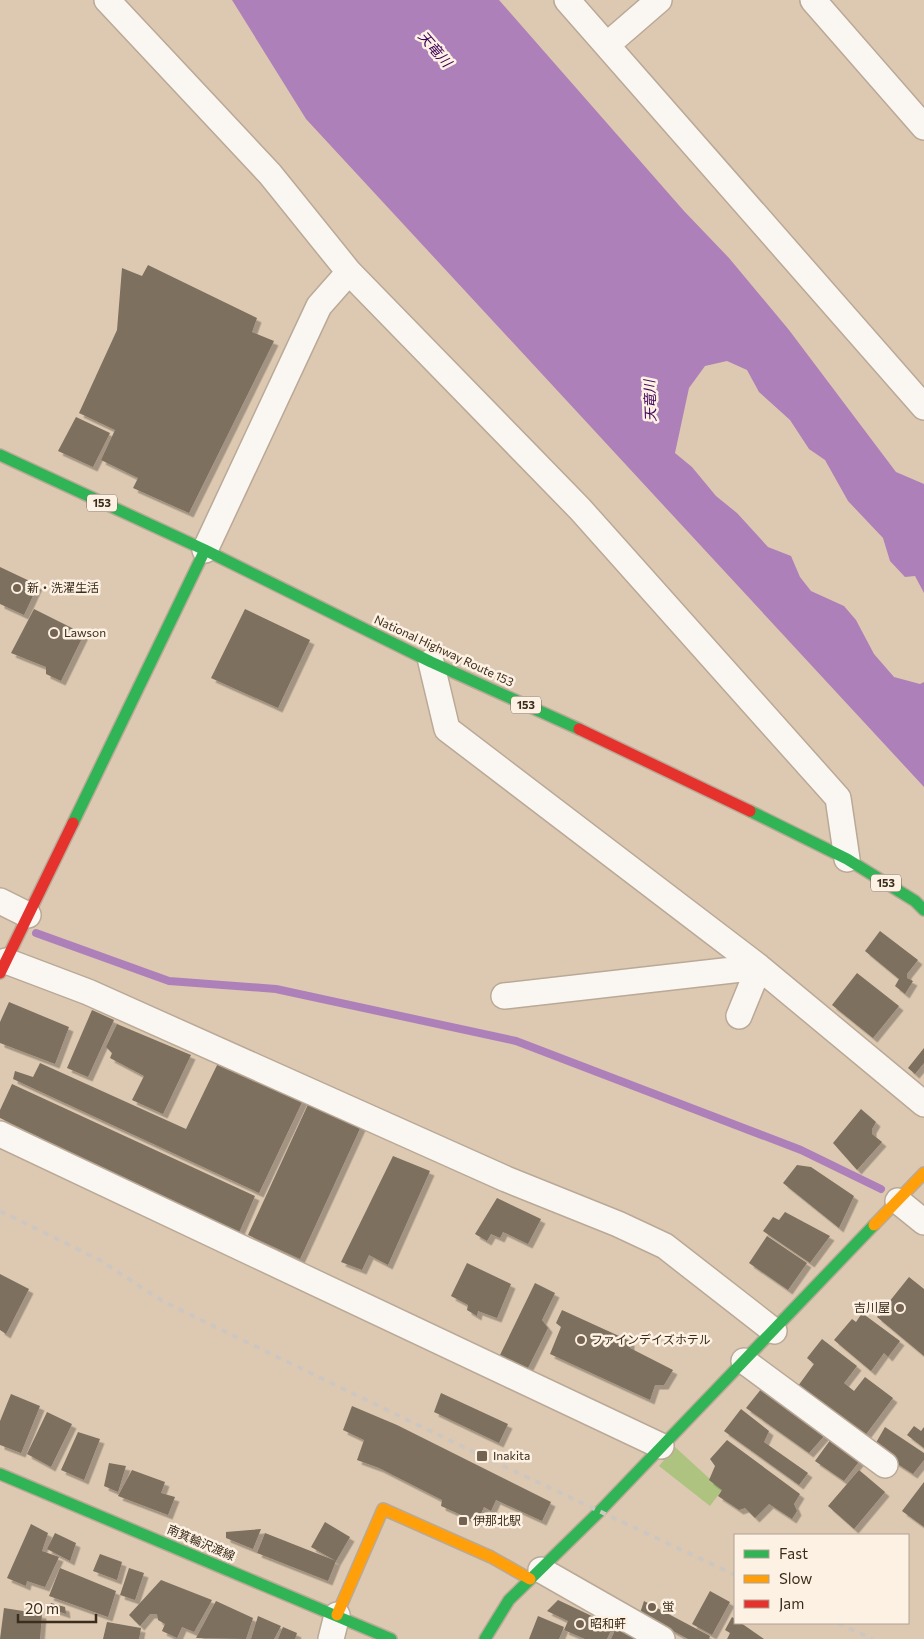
<svg xmlns="http://www.w3.org/2000/svg" width="924" height="1639" font-family="Commissioner,'Noto Sans JP',sans-serif">
<style>
.green{fill:#afc380}
.water{fill:#ae80b9}
.lines{fill:none;stroke-linecap:round;stroke-linejoin:round}
.stream{stroke:#ae80b9;stroke-width:8}
.building{fill:#7d6f5e;filter:url(#shadow)}
.street-casing{stroke:#b9a996;stroke-width:28}
.fast-casing{stroke:#b9a996;stroke-width:14}
.slow-casing{stroke:#b9a996;stroke-width:14}
.jam-casing{stroke:#b9a996;stroke-width:14}
.street{stroke:#faf7f3;stroke-width:25}
.fast{stroke:#30b455;stroke-width:11}
.slow{stroke:#ff9f0a;stroke-width:11}
.jam{stroke:#e5322d;stroke-width:11}
.rail{stroke:#cec7c0;stroke-width:4;stroke-dasharray:6 6;stroke-linecap:butt}
.poi-dot{fill:#746350;stroke:#fcf1e3;stroke-width:2}
.labels{text-anchor:middle;stroke-width:5;stroke-linejoin:round;paint-order:stroke}
.shield{fill:#fcf1e3;stroke:#756757;stroke-width:1}
.shield-label{font-size:11px;font-weight:bold;fill:#3b2c1b}
.poi-label{font-size:12px;fill:#3b2c1b;stroke:#fcf1e3;text-anchor:start}
.street-label{font-size:12px;fill:#3b2c1b;stroke:#fcf1e3}
.water-label{font-size:14px;font-style:italic;fill:#3f015a;stroke:#fcf1e3}
</style>
<defs>
<filter id="shadow"><feDropShadow dx="4.5" dy="4.5" stdDeviation="0" flood-color="#0004"/></filter>
</defs>
<rect width="100%" height="100%" fill="#ddc9b1"/>
<path class="green" d="M675 1447 722 1490 710 1506 659 1466Z"/>
<path class="water" d="M232 0H499L684 211 729 258 789 330 896 472 924 484V593L915 576 905 577 890 561 883 538 848 501 825 460 809 449 790 420 759 392 747 370 727 361 705 366 689 388 675 453 692 467 716 496 737 513 768 547 791 556 800 577 811 591 844 606 856 620 874 654 894 677 920 684 924 682V787L306 119Z"/>
<g class="lines">
<path class="stream" d="M36 933 169 981 276 989 516 1041 801 1150 881 1189"/>
</g>
<path class="building" d="M148 265 257 318 252 332 274 341 189 513 133 488 138 478 101 460 115 430 79 413 117 330 122 268 142 276Z
M76 417 110 433 93 467 58 451Z
M0 567 38 585 24 615 0 604Z
M34 609 84 634 61 681 46 674V667L11 653Z
M245 609 310 640 278 708 211 678Z
M880 931 918 960 907 974V978L913 981 905 994 895 986 899 979 865 951Z
M857 973 899 1006 873 1038 832 1005Z
M9 1002 69 1027 55 1064 0 1043V1022Z
M92 1010 114 1020 88 1077 67 1068Z
M117 1024 191 1055 163 1114 132 1100 144 1076 110 1058 112 1053 106 1047Z
M924 1048V1063L915 1074 908 1068Z
M220 1059 305 1096 259 1193 13 1079 15 1071 33 1077 40 1063 186 1129Z
M12 1084 255 1196 238 1235 0 1118V1110Z
M311 1098 363 1122 300 1259 248 1235Z
M861 1109 876 1122 872 1129V1134L882 1142 857 1170 833 1143Z
M393 1156 430 1171 388 1265 369 1255 362 1270 341 1262Z
M797 1165 811 1167 854 1196 839 1228 783 1183Z
M497 1198 541 1219 528 1244 503 1232 500 1238 491 1234 487 1241 475 1234Z
M785 1212 830 1236 810 1263 763 1231 773 1217 779 1220Z
M767 1236 807 1263 788 1290 749 1263Z
M467 1263 511 1284 497 1318 478 1311 477 1316 467 1310 468 1305 451 1296Z
M0 1274 29 1289 6 1334 0 1330Z
M909 1277 924 1289V1356L877 1317Z
M535 1283 555 1293 542 1320 548 1328 526 1372 499 1357Z
M562 1310 630 1341V1348L673 1370 664 1385H655L650 1400 550 1354 561 1327 556 1323Z
M862 1313 900 1341 888 1357 884 1353 871 1371 834 1340 852 1319 856 1322Z
M822 1339 857 1366 844 1383 854 1391 865 1377 893 1398 864 1437 798 1386 814 1364 807 1358Z
M762 1388 825 1435 809 1453 746 1408Z
M441 1393 508 1424 499 1443 434 1412Z
M11 1394 40 1406 21 1453 0 1445V1421Z
M352 1406 397 1425 551 1502 542 1521 496 1500 491 1511 484 1507 477 1522 441 1506 442 1500 379 1468 357 1460 364 1440 343 1430Z
M741 1409 769 1431 764 1442 808 1473 799 1485 724 1431Z
M47 1412 72 1424 51 1467 27 1454Z
M914 1426 921 1431 924 1427V1448L907 1435Z
M885 1427 924 1453V1460L913 1474 873 1448Z
M78 1432 100 1439 84 1480 61 1470Z
M831 1439 861 1459 844 1481 815 1461Z
M727 1440 800 1494 794 1504 797 1511 792 1519 769 1504 755 1518 745 1508 739 1510 718 1496 722 1490 709 1480 715 1466 710 1459Z
M109 1463 126 1466 118 1492 104 1486Z
M132 1470 165 1482 161 1493 175 1497 168 1515 118 1496Z
M859 1470 885 1492 854 1529 828 1506Z
M924 1482V1527L902 1511Z
M325 1522 350 1537 336 1561 328 1581 257 1553 265 1533 336 1561 311 1547Z
M31 1524 48 1533 42 1551 59 1557 45 1587 27 1581 26 1586 7 1578Z
M261 1529 253 1549 226 1538V1532Z
M55 1533 76 1543 70 1561 47 1549Z
M100 1554 122 1562 117 1580 93 1571Z
M60 1568 116 1591 108 1617 49 1596Z
M129 1568 144 1573 135 1600 120 1595Z
M161 1580 212 1600 194 1632 182 1627 177 1638 162 1631 165 1624 158 1620 157 1614H150L140 1626 129 1615Z
M710 1591 730 1602 712 1635 692 1624Z
M558 1600 613 1626 607 1639H585L564 1630 568 1621 547 1611Z
M216 1601 253 1618 246 1639 196 1638Z
M644 1601 710 1636 709 1639H688L640 1613Z
M51 1603 65 1607 66 1614 49 1608Z
M4 1608 42 1614 40 1639H0Z
M258 1616 281 1626 274 1639H251Z
M538 1616 564 1627 559 1639H529Z
M732 1617 735 1619V1623H741L764 1639H727L730 1633 725 1630Z
M107 1622 141 1628 139 1639H103Z
M618 1624 644 1639H611Z
M283 1627 297 1633 295 1639H278Z"/>
<g class="lines">
<g class="street-casing">
<path id="street" d="M107 0 270 174 349 272 580 509 838 798 847 859
M567 0 924 407
M813 0 924 127
M607 45 659 0
M205 550 319 306 349 272
M431 662 447 729 759 967 924 1104
M0 901 28 915
M6 961 88 992 506 1179 618 1224 665 1246 774 1331
M504 996 759 967 739 1016
M0 1134 661 1446
M898 1201 924 1222
M744 1361 885 1465
M541 1570 662 1639
M331 1639 337 1615"/>
</g>
<g class="fast-casing">
<path id="fast" d="M0 455 205 550 431 662 579 729
M750 811 847 859 915 901 924 910
M73 823 205 550
M0 1474 391 1639
M485 1639 509 1600 600 1511 874 1225"/>
</g>
<g class="slow-casing">
<path id="slow" d="M874 1225 924 1173
M337 1615 383 1509 491 1557 530 1579"/>
</g>
<g class="jam-casing">
<path id="jam" d="M579 729 750 811
M0 973 73 823"/>
</g>
<use href="#street" class="street"/>
<use href="#fast" class="fast"/>
<use href="#slow" class="slow"/>
<use href="#jam" class="jam"/>
<path class="rail" d="M0 1211 98 1259 164 1302 482 1456 735 1575
M838 1623 873 1639"/>
</g>
<g class="poi-dot">
<circle cx="17" cy="588" r="5"/>
<circle cx="54" cy="633" r="5"/>
<circle cx="900" cy="1308" r="5"/>
<circle cx="581" cy="1340" r="5"/>
<rect x="476" y="1450" width="12" height="12" rx="2.5"/>
<rect x="458" y="1516" width="10" height="10" rx="2.5"/>
<circle cx="652" cy="1607" r="5"/>
<circle cx="580" cy="1624" r="5"/>
</g>
<g class="labels">
<g class="shield">
<rect x="87" y="494.5" width="30" height="17" rx="4"/>
<rect x="511" y="696.5" width="30" height="17" rx="4"/>
<rect x="871" y="874.5" width="30" height="17" rx="4"/>
</g>
<g class="shield-label">
<text x="102" y="507">153</text>
<text x="526" y="709">153</text>
<text x="886" y="887">153</text>
</g>
<g class="poi-label">
<text x="27" y="592">新・洗濯生活</text>
<text x="64" y="637">Lawson</text>
<text x="890" y="1312" text-anchor="end">吉川屋</text>
<text x="591" y="1344">ファインデイズホテル</text>
<text x="493" y="1460">Inakita</text>
<text x="473" y="1525">伊那北駅</text>
<text x="662" y="1611">蛍</text>
<text x="590" y="1628">昭和軒</text>
</g>
<g class="street-label">
<text transform="translate(444 651) rotate(25)" y="4">National Highway Route 153</text>
<text transform="translate(201 1543) rotate(23)" y="4">南箕輪沢渡線</text>
</g>
<g class="water-label">
<text transform="translate(435 49) rotate(49)" y="5">天竜川</text>
<text transform="translate(650 401) rotate(-92)" y="5">天竜川</text>
</g>
</g>
<rect x="734" y="1534" width="175" height="90" fill="#fcf1e3" stroke="#afa293"/>
<rect x="744" y="1550" width="25" height="8" fill="#30b455" stroke="#afa293"/>
<text x="779" y="1559" font-size="15" fill="#3b2c1b">Fast</text>
<rect x="744" y="1575" width="25" height="8" fill="#ff9f0a" stroke="#afa293"/>
<text x="779" y="1584" font-size="15" fill="#3b2c1b">Slow</text>
<rect x="744" y="1600" width="25" height="8" fill="#e5322d" stroke="#afa293"/>
<text x="779" y="1609" font-size="15" fill="#3b2c1b">Jam</text>
<path d="M18 1614v8h78v-8" fill="none" stroke="#3b2c1b" stroke-width="2.5"/>
<text x="25" y="1614" font-size="15" fill="#3b2c1b" stroke="#fcf1e3" stroke-width="4" paint-order="stroke">20 m</text>
</svg>
